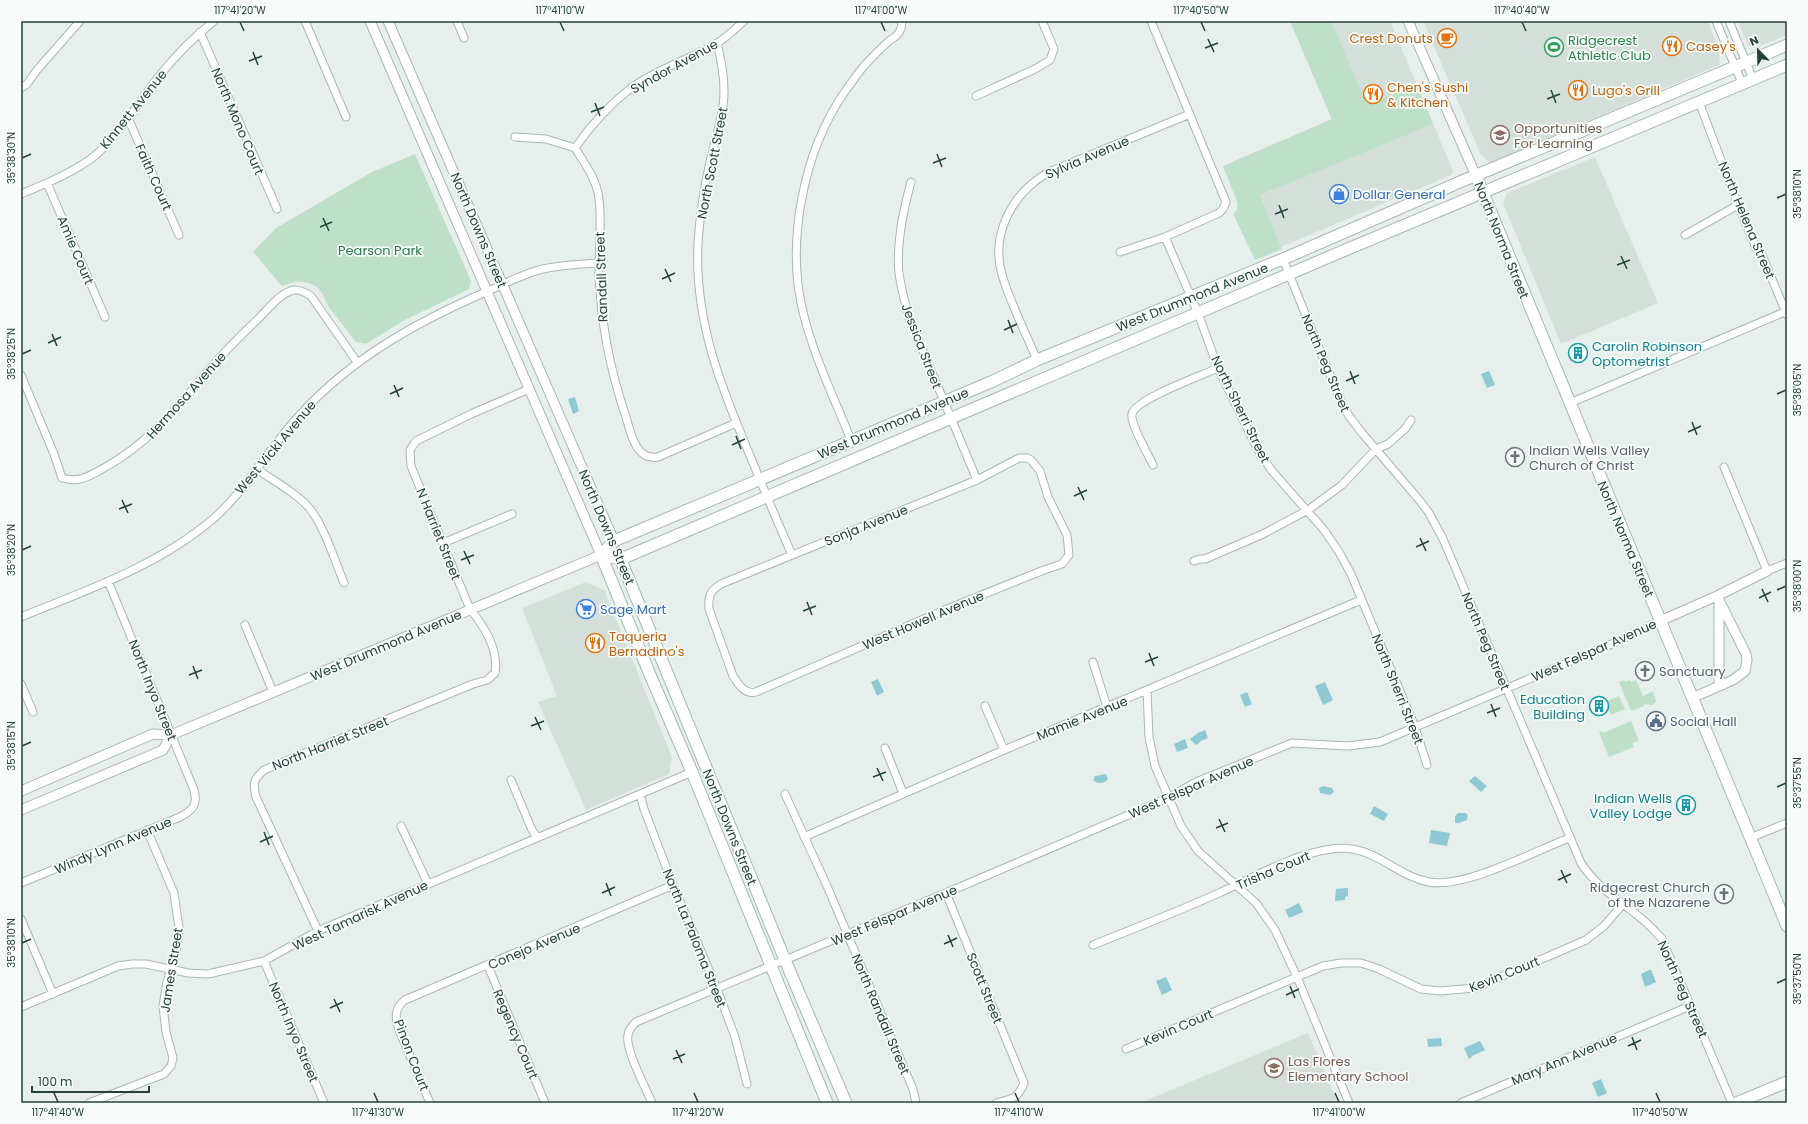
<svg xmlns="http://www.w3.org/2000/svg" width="1808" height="1124" font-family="Poppins,sans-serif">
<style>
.built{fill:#d4dfda}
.green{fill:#bfe0c8}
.water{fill:#8ec9d4}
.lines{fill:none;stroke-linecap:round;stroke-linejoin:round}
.minor-casing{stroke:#a8b8b2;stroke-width:9}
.tertiary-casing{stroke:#a8b8b2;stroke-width:11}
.secondary-casing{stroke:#a4bbb3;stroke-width:13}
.minor{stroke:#fff;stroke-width:7}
.tertiary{stroke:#fff;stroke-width:9}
.secondary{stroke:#fff;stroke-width:11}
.ticks{fill:none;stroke:#24423a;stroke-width:1.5}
.labels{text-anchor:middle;stroke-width:3.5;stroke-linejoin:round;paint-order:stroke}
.food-label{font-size:13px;fill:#c56008;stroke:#f7fbf9;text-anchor:start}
.leisure-label{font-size:13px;fill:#27864d;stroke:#f7fbf9;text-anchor:start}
.street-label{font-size:13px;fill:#24423a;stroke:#f7fbf9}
.education-label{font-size:13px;fill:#785e54;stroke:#f7fbf9;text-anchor:start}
.shop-label{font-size:13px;fill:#366cbe;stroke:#f7fbf9;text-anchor:start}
.park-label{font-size:13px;fill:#2d7a4b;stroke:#f7fbf9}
.culture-label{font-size:13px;fill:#0d838f;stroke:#f7fbf9;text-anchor:end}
.worship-label{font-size:13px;fill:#5b616d;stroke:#f7fbf9;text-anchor:start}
.service-label{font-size:13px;fill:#4e5e75;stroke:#f7fbf9;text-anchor:start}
.neatline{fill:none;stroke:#24423a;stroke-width:1.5}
.ticks-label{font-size:10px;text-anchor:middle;fill:#24423a}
</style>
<rect width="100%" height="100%" fill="#e6efeb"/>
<path class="built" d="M1290 21H1390L1453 171 1451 175 1281 247 1260 195 1348 158Z
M1423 21H1708L1720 55 1719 65 1490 163 1481 155Z
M1738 21H1787V35L1758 47 1748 46Z
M1595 157 1658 303 1561 344 1503 203 1507 193Z
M586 582 604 590 672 757 669 774 586 810 538 702 557 696 522 608Z
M1308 1033 1338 1103H1140Z"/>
<path class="green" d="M1290 21H1331L1367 105 1417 85 1433 124 1260 195 1282 249 1255 260 1233 214 1237 210 1238 204 1223 166 1332 119Z
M415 154 471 281 469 289 403 321 366 344 356 342 328 306 322 293 316 286 308 283 297 281 282 286 253 252 276 228 372 172Z
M1624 680 1625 682 1630 680 1631 682 1636 680 1643 696 1653 691 1656 702 1652 705 1644 704V706L1631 711 1619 682Z
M1619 696 1625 709 1611 715 1605 702Z
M1631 721 1639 741 1632 743 1634 747 1609 757 1599 732 1602 731 1603 733Z"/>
<path class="water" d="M1489 371 1495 385 1487 388 1481 374Z
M575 397 579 411 573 414 568 399Z
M878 679 884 692 877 696 871 682Z
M1325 682 1333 700 1323 705 1315 686Z
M1247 692 1252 704 1245 707 1240 695Z
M1205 730 1208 738 1201 741 1196 745 1190 739 1198 733Z
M1185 739 1188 748 1177 752 1174 744Z
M1106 774 1108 779C1104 784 1097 784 1093 780L1095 776Z
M1475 776 1487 786 1481 792 1469 781Z
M1323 786 1332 788 1334 792 1330 795 1320 793 1319 788Z
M1374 806 1388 814 1384 821 1370 814Z
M1458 813H1466L1468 816 1467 820 1459 823H1455V816Z
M1431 830 1450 833 1447 846 1429 843Z
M1348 888V896L1345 897V900L1335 901 1336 889Z
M1299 903 1303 912 1289 918 1285 910Z
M1649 970H1651L1656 982 1645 987 1641 974Z
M1166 977 1172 990 1162 995 1156 981Z
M1441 1038 1442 1046 1428 1047 1427 1039Z
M1480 1041 1485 1050 1472 1056V1057L1469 1059 1464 1048Z
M1601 1079 1607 1093 1598 1097 1592 1083Z"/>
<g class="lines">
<g class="minor-casing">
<path id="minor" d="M305 21 346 117
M457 21 464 38
M1716 21 1742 83
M1729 21 1753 79
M200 32 277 209
M717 43C721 59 724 75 724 91 724 115 715 139 710 162 704 188 700 215 698 242 694 321 721 387 751 458 764 490 778 523 792 555
M21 88 27 84 37 70 80 21
M976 96 1035 69 1050 60 1054 49 1042 21
M1699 102 1738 205 1756 248 1761 253 1787 315
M128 118 179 235
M515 137 546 139 575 148C585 164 597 180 599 199 602 224 599 250 599 275 601 324 610 370 626 417 631 434 636 461 658 457L736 423
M575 148C591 125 609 105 631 88 657 69 688 60 716 44 726 38 735 29 744 21
M911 182C903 211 896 243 899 273 901 288 905 303 909 318L977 480
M47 183 105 317
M21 194C45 184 77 171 97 154 122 131 139 101 160 75 176 55 194 37 214 21
M1685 235 1738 205
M1165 237 1198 313 1218 368 1258 450 1272 471 1324 530 1339 552 1351 574 1415 727 1427 765
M1120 252 1165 237 1219 213 1223 209 1226 202 1151 21
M1283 259 1339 397 1349 416 1362 433 1420 501 1429 513 1443 539 1581 863C1601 895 1638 909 1662 939L1732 1103
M1037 360C1026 334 1011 304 1003 278 989 235 1012 193 1049 172L1190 114
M21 375 54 454 62 478C80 483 89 476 104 468 148 444 177 408 208 371 224 352 241 335 259 318 269 308 280 293 294 290 300 289 306 293 311 296L357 362
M1570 403 1787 311
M851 440C835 400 815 359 804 316 785 244 803 151 846 90 852 82 858 73 864 66 872 57 881 48 890 40 892 39 895 37 897 35 901 31 902 26 902 21
M1019 458H1027L1031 460 1040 471 1048 497 1067 535 1069 555 1062 564 1044 570 947 609 756 692C745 695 739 685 733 676L709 609C708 596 710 591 721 584L977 480Z
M1153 465C1148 454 1130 424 1132 414 1135 399 1203 375 1218 368
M1724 467 1767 571 1787 563
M258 470C274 481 298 494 310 509 324 526 335 561 344 583
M443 543 512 514
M1194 561 1200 559H1205L1263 534 1308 510 1342 485 1376 449 1388 444 1405 429 1411 420
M21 617C87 590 158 566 213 519 244 492 264 456 291 425 344 362 414 323 488 291 506 283 525 273 543 269 562 265 581 264 599 263
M245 625 273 692
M1093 662 1107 707
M21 684 33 712
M1147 691 1149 737 1155 766 1181 826 1198 851 1256 903 1275 930 1297 977 1349 1103
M985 706 1004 750
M885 748 903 793
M511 780 532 830 537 837
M640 794 644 809 673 885 717 989 735 1037 747 1084
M785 794 827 886 913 1089 916 1103
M401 826 428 884
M804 837 1004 750 1361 600
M1750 838 1787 823
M21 883 180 817C193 810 198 805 194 790L108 581
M946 893 1024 1083C1018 1099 1011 1099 996 1103
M21 919 53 994
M318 931 256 797C253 783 253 780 264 770L473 684 487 680 495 673C499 650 484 626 470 609L411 466 410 450 416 441 471 414 529 389
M1093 945C1135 928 1177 912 1219 893 1255 877 1291 855 1331 849 1375 843 1392 875 1429 882 1464 889 1535 851 1569 838
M264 961 324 1103
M488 966 545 1103
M21 1007 118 966 132 964H146L188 973 208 974 264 961 318 931 692 772
M1126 1049 1323 966 1341 963H1361L1379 969 1421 989 1440 991 1475 988 1586 940 1604 926 1623 904
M89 1103 164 1074 171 1066 173 1058 166 1032 163 1006 167 982 176 951 179 928 174 893 147 830
M430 1103 399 1030C395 1017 394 1009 405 1000L673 885
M652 1103C646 1088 625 1050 628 1035 629 1029 632 1026 636 1022L946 893 1168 798 1196 782 1292 743 1348 746 1380 742 1614 643 1660 621
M1461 1103 1690 1006"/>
</g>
<g class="tertiary-casing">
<path id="tertiary" d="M388 21 614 541
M1408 21 1476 176
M1660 621 1717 596 1767 571
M1719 686V603
M1692 698 1733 680 1745 671 1747 660 1746 654 1717 596
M21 791 153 734 171 735 601 555 370 21
M21 810 163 750 171 735"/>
</g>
<g class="secondary-casing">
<path id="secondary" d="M1476 176 1787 926
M618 553 785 960 846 1103
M601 555 614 541 991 382 1037 360 1283 259 1460 182 1787 45
M601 555 621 559 1343 251 1787 65
M601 555 651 677 692 772 827 1103
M1736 1103 1787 1082"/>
</g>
<use href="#minor" class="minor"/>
<use href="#tertiary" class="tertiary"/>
<use href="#secondary" class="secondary"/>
</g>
<path class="ticks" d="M240 22 244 31M560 22 564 31M881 22 885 31M1201 22 1205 31M1522 22 1526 31M1208 39 1214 52M1205 48 1218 43M253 52 258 65M249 61 262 56M1551 90 1556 103M1547 99 1560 94M595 103 600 116M591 112 604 107M937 154 942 167M22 158 31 154M933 163 946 158M1777 198 1786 194M1279 205 1284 218M1275 214 1288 209M323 218 329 231M320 227 332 222M1621 256 1627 269M1617 265 1630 260M665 269 671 282M662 279 675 273M1008 320 1013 333M1004 330 1017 324M52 334 57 346M48 343 61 337M22 354 31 350M1350 371 1355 384M1346 381 1359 375M394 385 399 397M390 394 403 388M1777 394 1786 390M1692 422 1697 435M1688 432 1701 426M736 436 741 449M732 445 745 439M1078 487 1084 500M1074 496 1087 490M122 500 128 513M119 509 132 504M1420 538 1426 551M1416 547 1429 541M22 550 31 546M464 551 470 564M461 560 474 555M1762 589 1768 602M1777 590 1786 586M1759 598 1771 592M807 602 812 615M803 611 816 606M1149 653 1154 666M1145 662 1158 657M193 666 198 679M189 675 202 670M1491 704 1496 717M1487 713 1500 708M535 717 541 730M531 726 544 721M22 746 31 742M877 768 883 781M873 777 886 772M1777 787 1786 783M1219 819 1225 832M1216 828 1228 823M264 832 269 845M260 842 273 836M1561 870 1567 883M1558 880 1571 874M606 883 611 896M602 893 615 887M948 935 953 947M22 943 31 939M944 944 957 938M1777 983 1786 979M1290 986 1295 998M1286 995 1299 989M334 999 340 1012M330 1008 343 1002M1632 1037 1637 1050M1628 1046 1641 1040M676 1050 682 1063M673 1059 685 1054M54 1093 58 1102M374 1093 378 1102M694 1093 698 1102M1015 1093 1019 1102M1335 1093 1339 1102M1656 1093 1660 1102"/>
<defs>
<g id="cafe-ring" transform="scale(1)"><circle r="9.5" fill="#f7fbf9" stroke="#e8710a" stroke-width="1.5"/><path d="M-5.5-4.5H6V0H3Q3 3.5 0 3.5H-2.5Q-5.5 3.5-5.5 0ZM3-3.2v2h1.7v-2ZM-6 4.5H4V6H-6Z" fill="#e8710a"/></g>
<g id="restaurant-ring" transform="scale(1)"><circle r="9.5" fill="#f7fbf9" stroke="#e8710a" stroke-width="1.5"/><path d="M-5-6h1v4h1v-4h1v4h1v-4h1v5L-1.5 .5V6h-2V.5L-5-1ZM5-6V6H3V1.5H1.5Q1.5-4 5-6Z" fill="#e8710a"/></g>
<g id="stadium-ring" transform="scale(1)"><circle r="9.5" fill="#f7fbf9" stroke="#2e9e5b" stroke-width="1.5"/><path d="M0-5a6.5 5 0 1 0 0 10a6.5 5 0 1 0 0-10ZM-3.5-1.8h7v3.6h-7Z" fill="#2e9e5b"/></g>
<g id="school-ring" transform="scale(1)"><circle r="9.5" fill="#f7fbf9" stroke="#8d6e63" stroke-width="1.5"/><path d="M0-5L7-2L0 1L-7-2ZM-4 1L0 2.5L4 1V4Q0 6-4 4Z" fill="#8d6e63"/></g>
<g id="shop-ring" transform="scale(1)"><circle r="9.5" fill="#f7fbf9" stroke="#3f7fe0" stroke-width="1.5"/><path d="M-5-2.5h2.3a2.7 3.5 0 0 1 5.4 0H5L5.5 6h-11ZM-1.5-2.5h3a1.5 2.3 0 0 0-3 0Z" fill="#3f7fe0"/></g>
<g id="building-ring" transform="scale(1)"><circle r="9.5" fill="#f7fbf9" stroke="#0f9aa8" stroke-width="1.5"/><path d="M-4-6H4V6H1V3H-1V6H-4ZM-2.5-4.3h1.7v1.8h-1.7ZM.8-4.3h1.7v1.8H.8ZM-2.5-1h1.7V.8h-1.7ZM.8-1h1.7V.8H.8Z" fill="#0f9aa8"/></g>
<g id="church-ring" transform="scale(1)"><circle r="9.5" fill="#f7fbf9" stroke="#6b7280" stroke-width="1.5"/><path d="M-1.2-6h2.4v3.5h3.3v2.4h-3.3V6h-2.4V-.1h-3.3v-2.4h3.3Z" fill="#6b7280"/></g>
<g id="supermarket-ring" transform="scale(1)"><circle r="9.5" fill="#f7fbf9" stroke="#3f7fe0" stroke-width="1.5"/><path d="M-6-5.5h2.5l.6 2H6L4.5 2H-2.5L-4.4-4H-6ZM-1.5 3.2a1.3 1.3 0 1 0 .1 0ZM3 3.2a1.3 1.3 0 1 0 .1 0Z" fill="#3f7fe0"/></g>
<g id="civic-ring" transform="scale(1)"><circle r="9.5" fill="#f7fbf9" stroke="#5c6f8a" stroke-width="1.5"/><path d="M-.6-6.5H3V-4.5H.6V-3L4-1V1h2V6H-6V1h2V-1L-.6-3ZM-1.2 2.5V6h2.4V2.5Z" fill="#5c6f8a"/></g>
</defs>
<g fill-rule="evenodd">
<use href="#cafe-ring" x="1447" y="38"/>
<use href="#restaurant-ring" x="1672" y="46"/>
<use href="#stadium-ring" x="1554" y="47"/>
<use href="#restaurant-ring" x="1578" y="90"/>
<use href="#restaurant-ring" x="1373" y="94"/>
<use href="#school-ring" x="1500" y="135"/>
<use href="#shop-ring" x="1339" y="194"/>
<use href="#building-ring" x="1578" y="353"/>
<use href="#church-ring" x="1515" y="457"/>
<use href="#supermarket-ring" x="586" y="609"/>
<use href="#restaurant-ring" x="595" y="643"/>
<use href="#church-ring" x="1645" y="671"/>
<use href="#building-ring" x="1599" y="706"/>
<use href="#civic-ring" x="1656" y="721"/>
<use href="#building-ring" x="1686" y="805"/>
<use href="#church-ring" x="1724" y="894"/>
<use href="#school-ring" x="1274" y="1068"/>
</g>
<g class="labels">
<g class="food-label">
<text x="1433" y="43" text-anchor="end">Crest Donuts</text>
<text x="1686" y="51">Casey's</text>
<text x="1387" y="92">Chen's Sushi<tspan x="1387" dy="15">&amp; Kitchen</tspan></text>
<text x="1592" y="95">Lugo's Grill</text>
<text x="609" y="641">Taqueria<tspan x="609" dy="15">Bernadino's</tspan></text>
</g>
<g class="leisure-label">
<text x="1568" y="45">Ridgecrest<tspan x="1568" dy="15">Athletic Club</tspan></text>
</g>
<g class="street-label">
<text transform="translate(674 66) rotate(-29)" y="5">Syndor Avenue</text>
<text transform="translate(133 109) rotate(-51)" y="5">Kinnett Avenue</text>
<text transform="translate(238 121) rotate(67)" y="5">North Mono Court</text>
<text transform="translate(1087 157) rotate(-23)" y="5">Sylvia Avenue</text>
<text transform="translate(712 163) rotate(-79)" y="5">North Scott Street</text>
<text transform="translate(154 177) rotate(66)" y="5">Faith Court</text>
<text transform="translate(1747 220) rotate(67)" y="5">North Helena Street</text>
<text transform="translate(479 230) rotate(67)" y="5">North Downs Street</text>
<text transform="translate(1502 240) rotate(68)" y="5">North Norma Street</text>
<text transform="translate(76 250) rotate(67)" y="5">Amie Court</text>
<text transform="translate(601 277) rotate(-92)" y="5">Randall Street</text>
<text transform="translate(1192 297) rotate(-22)" y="5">West Drummond Avenue</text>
<text transform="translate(922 346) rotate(69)" y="5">Jessica Street</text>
<text transform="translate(1326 363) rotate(67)" y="5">North Peg Street</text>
<text transform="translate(186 395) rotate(-48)" y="5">Hermosa Avenue</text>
<text transform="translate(1241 409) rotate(64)" y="5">North Sherri Street</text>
<text transform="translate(893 423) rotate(-23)" y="5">West Drummond Avenue</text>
<text transform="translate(275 447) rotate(-50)" y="5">West Vicki Avenue</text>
<text transform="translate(866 525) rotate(-22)" y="5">Sonja Avenue</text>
<text transform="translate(607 527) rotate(67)" y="5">North Downs Street</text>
<text transform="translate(439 534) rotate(68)" y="5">N Harriet Street</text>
<text transform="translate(1626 539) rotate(67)" y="5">North Norma Street</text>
<text transform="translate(923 620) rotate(-23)" y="5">West Howell Avenue</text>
<text transform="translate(1486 641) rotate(67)" y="5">North Peg Street</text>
<text transform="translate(386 645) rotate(-23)" y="5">West Drummond Avenue</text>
<text transform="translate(1594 650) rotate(-24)" y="5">West Felspar Avenue</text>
<text transform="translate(1398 689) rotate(68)" y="5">North Sherri Street</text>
<text transform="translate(153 690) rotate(68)" y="5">North Inyo Street</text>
<text transform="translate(1082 718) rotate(-22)" y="5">Mamie Avenue</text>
<text transform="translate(330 743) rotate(-22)" y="5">North Harriet Street</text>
<text transform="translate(1191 787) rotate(-24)" y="5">West Felspar Avenue</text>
<text transform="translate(730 827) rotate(68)" y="5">North Downs Street</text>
<text transform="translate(113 845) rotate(-23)" y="5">Windy Lynn Avenue</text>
<text transform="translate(1273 870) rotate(-23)" y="5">Trisha Court</text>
<text transform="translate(360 915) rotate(-25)" y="5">West Tamarisk Avenue</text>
<text transform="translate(894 915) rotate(-23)" y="5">West Felspar Avenue</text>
<text transform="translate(695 938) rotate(68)" y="5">North La Paloma Street</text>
<text transform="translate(534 946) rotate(-23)" y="5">Conejo Avenue</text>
<text transform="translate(171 970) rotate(-81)" y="5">James Street</text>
<text transform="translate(1504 974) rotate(-22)" y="5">Kevin Court</text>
<text transform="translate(985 988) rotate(68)" y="5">Scott Street</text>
<text transform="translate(1683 989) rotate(66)" y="5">North Peg Street</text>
<text transform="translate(881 1014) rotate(67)" y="5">North Randall Street</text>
<text transform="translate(1178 1027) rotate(-23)" y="5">Kevin Court</text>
<text transform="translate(294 1032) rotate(67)" y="5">North Inyo Street</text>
<text transform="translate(516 1034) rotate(67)" y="5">Regency Court</text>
<text transform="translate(412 1055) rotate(69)" y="5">Pinon Court</text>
<text transform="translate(1564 1059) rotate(-23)" y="5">Mary Ann Avenue</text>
</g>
<g class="education-label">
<text x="1514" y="133">Opportunities<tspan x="1514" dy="15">For Learning</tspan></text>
<text x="1288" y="1066">Las Flores<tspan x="1288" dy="15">Elementary School</tspan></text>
</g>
<g class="shop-label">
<text x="1353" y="199">Dollar General</text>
<text x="600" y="614">Sage Mart</text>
</g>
<g class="park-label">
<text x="380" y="255">Pearson Park</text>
</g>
<g class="culture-label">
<text x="1592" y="351" text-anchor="start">Carolin Robinson<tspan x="1592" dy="15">Optometrist</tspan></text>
<text x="1585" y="704">Education<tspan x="1585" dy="15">Building</tspan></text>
<text x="1672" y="803">Indian Wells<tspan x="1672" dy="15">Valley Lodge</tspan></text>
</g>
<g class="worship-label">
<text x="1529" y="455">Indian Wells Valley<tspan x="1529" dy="15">Church of Christ</tspan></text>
<text x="1659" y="676">Sanctuary</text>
<text x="1710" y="892" text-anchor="end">Ridgecrest Church<tspan x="1710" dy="15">of the Nazarene</tspan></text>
</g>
<g class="service-label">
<text x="1670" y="726">Social Hall</text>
</g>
</g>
<rect width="1808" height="1124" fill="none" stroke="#f7fbf9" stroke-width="44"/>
<g transform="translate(1758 50) rotate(337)" stroke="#f7fbf9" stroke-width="3" paint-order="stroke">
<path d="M0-3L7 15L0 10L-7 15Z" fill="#24423a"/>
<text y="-6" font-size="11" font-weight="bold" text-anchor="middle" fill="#24423a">N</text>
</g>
<path d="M32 1086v6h117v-6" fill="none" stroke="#24423a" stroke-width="2"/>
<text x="38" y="1086" font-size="12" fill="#24423a" stroke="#f7fbf9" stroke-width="3" paint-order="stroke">100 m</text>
<rect x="22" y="22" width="1764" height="1080" class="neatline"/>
<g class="ticks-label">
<text x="240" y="14">117°41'20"W</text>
<text x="560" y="14">117°41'10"W</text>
<text x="881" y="14">117°41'00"W</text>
<text x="1201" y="14">117°40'50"W</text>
<text x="1522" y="14">117°40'40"W</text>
<text transform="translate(11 158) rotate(-90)" y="4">35°38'30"N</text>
<text transform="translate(1797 194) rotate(-90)" y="4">35°38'10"N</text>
<text transform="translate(11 354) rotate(-90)" y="4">35°38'25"N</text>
<text transform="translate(1797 390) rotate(-90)" y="4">35°38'05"N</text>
<text transform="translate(11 550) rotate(-90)" y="4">35°38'20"N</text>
<text transform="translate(1797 586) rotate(-90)" y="4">35°38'00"N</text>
<text transform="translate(11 746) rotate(-90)" y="4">35°38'15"N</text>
<text transform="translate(1797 783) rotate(-90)" y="4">35°37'55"N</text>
<text transform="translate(11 943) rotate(-90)" y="4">35°38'10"N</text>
<text transform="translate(1797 979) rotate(-90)" y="4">35°37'50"N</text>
<text x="58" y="1116">117°41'40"W</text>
<text x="378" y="1116">117°41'30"W</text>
<text x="698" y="1116">117°41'20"W</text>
<text x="1019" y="1116">117°41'10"W</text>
<text x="1339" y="1116">117°41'00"W</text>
<text x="1660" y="1116">117°40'50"W</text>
</g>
</svg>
